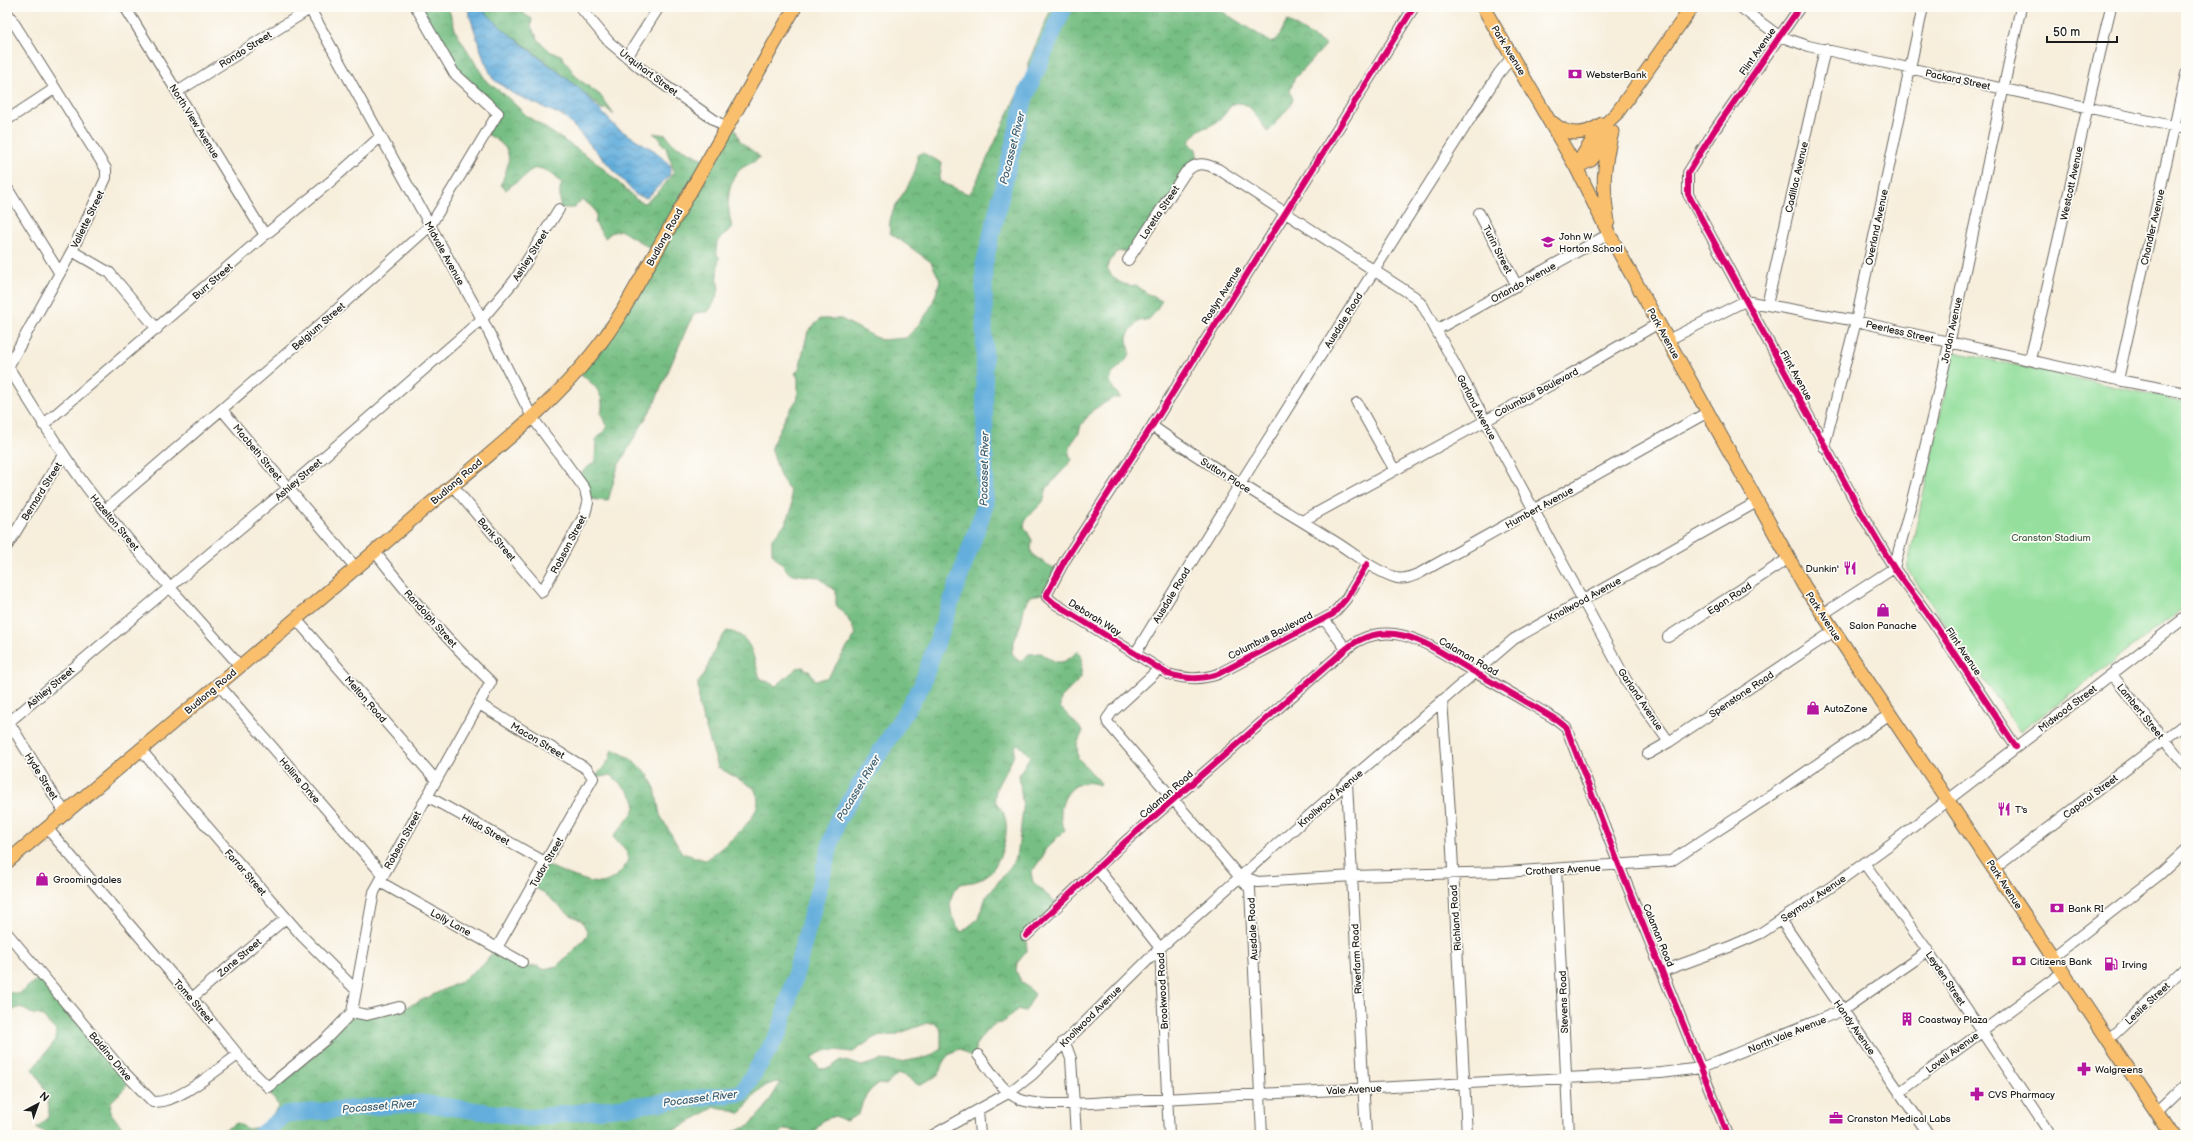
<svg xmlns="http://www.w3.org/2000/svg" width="2193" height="1142" font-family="'Balsamiq Sans',sans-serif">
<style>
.forest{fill:url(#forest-crowns);stroke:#496d50;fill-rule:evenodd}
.park{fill:#93df9b;stroke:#587e5c}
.water{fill:url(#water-waves);stroke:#40657c}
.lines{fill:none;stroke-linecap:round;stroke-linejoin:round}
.river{stroke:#64aedc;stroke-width:17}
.minor-casing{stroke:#69665f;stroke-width:12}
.major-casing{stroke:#69665f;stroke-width:15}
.minor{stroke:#fff;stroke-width:10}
.major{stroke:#f9bf6d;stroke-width:13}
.cycleway-casing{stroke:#fdfcf7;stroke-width:8}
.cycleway{stroke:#d6006c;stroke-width:6}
.labels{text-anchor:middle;stroke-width:3.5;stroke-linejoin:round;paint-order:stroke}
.street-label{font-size:10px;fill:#1c1c1c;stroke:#fdfcf7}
.poi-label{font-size:10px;fill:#1c1c1c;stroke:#fdfcf7;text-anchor:start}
.park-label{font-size:10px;fill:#466048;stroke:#fdfcf7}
.water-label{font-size:11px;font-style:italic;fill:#3c5e72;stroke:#fdfcf7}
</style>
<defs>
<pattern id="forest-crowns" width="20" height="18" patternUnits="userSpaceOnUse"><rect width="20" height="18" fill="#76be83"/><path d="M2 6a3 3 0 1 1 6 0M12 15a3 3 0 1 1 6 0" fill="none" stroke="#609a6a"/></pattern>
<pattern id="water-waves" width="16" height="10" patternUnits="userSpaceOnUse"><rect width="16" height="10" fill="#64aedc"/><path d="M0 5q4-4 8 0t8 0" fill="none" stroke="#528db2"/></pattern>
</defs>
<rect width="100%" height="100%" fill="#fdfcf7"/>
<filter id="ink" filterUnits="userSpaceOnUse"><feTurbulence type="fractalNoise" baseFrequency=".025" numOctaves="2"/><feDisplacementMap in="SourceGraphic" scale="8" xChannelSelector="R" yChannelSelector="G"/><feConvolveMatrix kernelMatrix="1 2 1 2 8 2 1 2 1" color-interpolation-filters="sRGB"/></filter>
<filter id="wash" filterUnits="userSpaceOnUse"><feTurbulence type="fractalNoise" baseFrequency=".012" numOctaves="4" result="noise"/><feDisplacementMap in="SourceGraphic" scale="16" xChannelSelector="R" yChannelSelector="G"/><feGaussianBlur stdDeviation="0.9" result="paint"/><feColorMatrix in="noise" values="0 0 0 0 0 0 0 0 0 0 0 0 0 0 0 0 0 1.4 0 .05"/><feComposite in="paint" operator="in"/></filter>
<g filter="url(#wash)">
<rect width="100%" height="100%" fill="#f7eedc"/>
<path class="forest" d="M418 7H448L456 32 487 82 505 95 527 116 595 161 637 200 644 203C657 196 666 183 674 171L666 148 661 142 662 140 653 133 666 135 673 144 707 161 732 121 740 141 760 157C754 163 748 164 742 168 725 181 727 210 732 227L717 242 716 252 719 257 717 274 719 290 714 303 708 312 695 313 689 323 654 404 618 466 608 501 589 499 579 475 595 461 596 440 605 430 607 425 601 414C606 392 593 385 579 372L655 251 620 230 611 233 605 238 595 223C599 211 592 206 582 200L574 208H560V189L562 183C553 177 541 162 530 171 527 172 526 176 524 177 517 182 512 184 506 190L501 185C511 157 515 150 487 134L497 114 452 70Z
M474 7H519L524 14 532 19 531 26 539 41 551 52 561 55 577 78 600 95 614 115 606 108 603 110C577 86 551 65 523 44 506 31 489 23 474 7Z
M1052 7H1215L1272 43 1278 38 1287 21 1326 45 1294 79 1290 91 1293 99 1290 106 1268 132C1260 123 1247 92 1230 107 1226 112 1221 120 1215 123 1199 132 1202 124 1189 142L1196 149 1199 164 1192 166 1135 250 1116 252 1107 267C1111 278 1124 288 1136 285L1148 294 1162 301C1158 306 1154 315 1149 319 1147 320 1143 320 1140 321 1136 323 1130 331 1128 335 1124 342 1133 349 1129 356 1118 373 1098 374 1121 398H1113L1093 410 1081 425 1079 433 1071 444 1069 454 1072 460 1047 488 1043 502 1026 519 1024 526 1032 540 1031 551 1034 556 1058 571 1048 593 1030 596C1024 604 1024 609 1022 619 1019 631 1013 639 1012 653L1020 662 1029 654 1041 653C1058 665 1062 666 1078 651 1085 660 1080 668 1081 678L1061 698 1060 707 1083 731 1077 744 1078 758 1101 783 1099 785C1076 775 1059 797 1061 818 1061 822 1063 826 1065 830L1045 850 1043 856 1031 873 1033 882 1058 905 1026 936 1027 951 1017 963 1016 971 1021 981 1035 994 1025 1012 1017 1010 1002 1023C989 1023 982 1037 975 1046L976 1061 960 1049C947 1052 941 1063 939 1075L918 1085 905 1075 898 1074 886 1085 878 1084C867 1092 862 1100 859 1114L846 1121 835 1116 823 1120 812 1135C800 1135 796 1130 785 1129L778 1135H725L749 1126 765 1108 781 1082C760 1082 752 1100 740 1114L728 1109 715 1107 666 1135H215L237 1123 248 1129 264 1126 279 1106 270 1094 269 1086 351 1017 382 1015 407 1007 460 982 486 962 494 950 525 967 538 966 543 969 557 966 583 941 588 933 582 921 567 913 543 892 533 887 545 864C557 870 589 884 601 883 612 882 632 866 627 853 625 847 617 842 613 837 641 803 645 806 611 775L595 778 609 760 612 749 628 757 647 773 655 788 660 815 682 853 705 860C720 850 759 820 758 800 758 796 755 791 754 788L718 767 699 706 698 683 704 675 718 642 727 631C753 635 752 656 760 678L776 686 797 668 803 667 810 672 816 681 828 677 856 634 847 617 836 605V591L818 577 790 574 772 553V539L786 523 792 508 790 491 780 476 771 447 786 416 798 398V378L795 373 799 369 808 331 820 319H841L881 340 906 338C926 318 933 307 940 280L931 262 890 233C885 203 920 185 917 155L923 153 942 163 939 181 968 194 973 189 1028 72V63ZM1018 744 1030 756 1019 775 1023 809 1018 851 1011 866 986 897 979 918 962 932C950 921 944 895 961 884 964 883 970 882 973 882 986 879 994 870 999 858 1005 846 1009 827 1004 814 1001 806 994 805 995 795 997 778 1016 763 1015 746ZM928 1023H936L941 1031V1049L928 1057 901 1062 881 1060 862 1066 841 1060 830 1068 820 1069 812 1059C824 1046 837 1051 853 1052L875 1037 894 1035Z
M41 976 132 1081 111 1102 110 1112 128 1135H52L36 1128C40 1125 46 1121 48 1117 52 1105 42 1078 32 1070L55 1041 56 1031 41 1015 32 1014 20 1007 13 1010 7 1004V992L19 994Z"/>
<path class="park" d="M1954 352 2186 402V606L2020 732 1907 569Z"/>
<path class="water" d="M467 7H480L503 29 580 89 617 128 655 151 671 166 669 176 647 198 636 195 565 117 512 93 493 79 484 60Z"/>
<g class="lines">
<path class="river" d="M260 1135 286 1114 421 1103 529 1118 742 1093 780 1031 837 821 921 687 985 506 984 265 1025 97 1064 7"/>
</g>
</g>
<g filter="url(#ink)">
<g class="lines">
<g class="minor-casing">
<path id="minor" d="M125 7 265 235
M309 7 482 319 532 417 585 489 588 503 585 514 542 592 452 485
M580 7 609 42 640 68 726 128
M1740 7 1779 36 1808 46 2186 129
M1800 7 1714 131 1688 173V194L1862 514 1894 568 1932 620 2016 747
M7 12 106 169V178L72 251 8 367
M627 57 659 7
M177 92 313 7
M7 120 54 89
M7 188 59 272
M1479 213 1517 286
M72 251 110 273 157 329
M1128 260 1185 173C1196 161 1204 163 1218 169L1415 297 1423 306 1630 687 1669 742
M1767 305 1825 49
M1436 330 1609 234
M1668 340 1745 301 1851 320 2118 380 2186 393
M2030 359C2060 243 2082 124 2111 7
M7 365C33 407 58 449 88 489 135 551 189 608 240 666
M2118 380 2186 74
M1357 403 1394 469
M222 410 356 568
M43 425 265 235 330 182 380 137
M1152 426C1209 466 1269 501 1329 538 1352 551 1371 570 1397 578 1405 580 1413 576 1420 573L1708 412
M1824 447 1856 321 1923 7
M105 510 323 322 430 226 498 113 454 73 416 7
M1302 521 1569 375 1659 323
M7 546 63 455
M1367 564 1346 599 1333 614 1218 674C1200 680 1186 679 1168 674L1054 603 1047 597V594L1065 560 1152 426 1414 7
M1823 614 1894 568C1945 383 1980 194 2021 7
M296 619 436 780
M1324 619 1346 649
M1668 637 1789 558
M1135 654C1254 459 1377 266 1499 73L1513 56
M1159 669 1112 712 1107 719 1108 723 1250 889 1262 1135
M2112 675 2186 766
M218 684 383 875
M1442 700 1450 812 1467 1135
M479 704 587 769 593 778 498 946
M7 719 65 813
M9 722 288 488 482 319 515 280 559 209
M140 749 302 936 356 990
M1648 754 1669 742 1834 631
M1347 783 1366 1135
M427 796 545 862
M47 828 192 998 248 1067 268 1087 325 1040 352 1012
M1864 863 1928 951 2051 1135
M1097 868 1160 948 1169 1135
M1556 869 1569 1135
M1994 869 2186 723
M1241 876 1258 882 1353 876 1505 872 1671 861 1787 785 1890 714
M380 882 522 962
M1781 920 1929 1135
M7 933 122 1070 153 1102C178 1104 217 1069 238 1055
M1026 936 1126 841 1346 649C1392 612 1435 650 1476 673 1503 688 1530 704 1557 720L1566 727 1619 865 1728 1135
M2053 957 2159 875 2186 850
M1663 971 1729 947 1761 933 1831 887 1892 843 2186 617
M192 998 286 918
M352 1012 374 892 491 682C449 642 410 597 375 552
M352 1012 367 1015 399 1007
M2108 1040 2186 966
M1063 1042 1067 1048 1071 1059 1076 1135
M978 1055C989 1068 1001 1090 1017 1098 1036 1109 1100 1102 1124 1101L1661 1073 1701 1068 1843 1010 1928 951
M1900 1092 2063 972
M978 1110 980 1135
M2157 1112 2186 1084
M933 1135 1010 1092 1033 1074 1160 948 1329 798 1514 639 1757 502"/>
</g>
<g class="major-casing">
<path id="major" d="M1483 7 1576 167 1609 234 1804 586 2172 1135
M1553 123C1568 137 1586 135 1602 124
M1576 167C1587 147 1600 128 1617 113L1692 7
M1576 167 1591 160 1607 140
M1608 222C1602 184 1603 169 1612 132
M7 862C144 746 282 633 417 515 490 453 573 393 623 310L795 7"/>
</g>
<use href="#minor" class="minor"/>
<use href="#major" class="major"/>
<g class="cycleway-casing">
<path id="cycleway" d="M1800 7 1714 131 1688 173V194L1862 514 1894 568 1932 620 2016 747
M1367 564 1346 599 1333 614 1218 674C1200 680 1186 679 1168 674L1054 603 1047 597V594L1065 560 1152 426 1414 7
M1026 936 1126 841 1346 649C1392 612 1435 650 1476 673 1503 688 1530 704 1557 720L1566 727 1619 865 1728 1135"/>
</g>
<use href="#cycleway" class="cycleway"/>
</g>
</g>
<defs>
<g id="bank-bare" transform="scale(1.08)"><path d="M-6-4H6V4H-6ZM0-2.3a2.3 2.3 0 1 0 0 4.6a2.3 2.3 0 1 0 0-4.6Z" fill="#b5179e" stroke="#fdfcf7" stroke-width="2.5" paint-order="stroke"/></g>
<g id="school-bare" transform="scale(1.08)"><path d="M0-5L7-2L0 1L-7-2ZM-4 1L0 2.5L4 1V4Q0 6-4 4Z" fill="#b5179e" stroke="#fdfcf7" stroke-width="2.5" paint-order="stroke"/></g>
<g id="restaurant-bare" transform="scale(1.08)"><path d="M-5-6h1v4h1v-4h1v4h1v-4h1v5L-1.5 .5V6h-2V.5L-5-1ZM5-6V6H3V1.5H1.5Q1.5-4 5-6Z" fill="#b5179e" stroke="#fdfcf7" stroke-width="2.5" paint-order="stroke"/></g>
<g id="shop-bare" transform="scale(1.08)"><path d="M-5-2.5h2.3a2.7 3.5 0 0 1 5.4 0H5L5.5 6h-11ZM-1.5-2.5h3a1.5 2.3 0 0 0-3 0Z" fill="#b5179e" stroke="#fdfcf7" stroke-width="2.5" paint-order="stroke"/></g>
<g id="fuel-bare" transform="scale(1.08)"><path d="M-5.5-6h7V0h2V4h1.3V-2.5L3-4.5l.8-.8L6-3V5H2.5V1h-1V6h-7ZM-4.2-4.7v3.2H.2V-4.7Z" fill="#b5179e" stroke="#fdfcf7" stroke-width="2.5" paint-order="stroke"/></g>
<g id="building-bare" transform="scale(1.08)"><path d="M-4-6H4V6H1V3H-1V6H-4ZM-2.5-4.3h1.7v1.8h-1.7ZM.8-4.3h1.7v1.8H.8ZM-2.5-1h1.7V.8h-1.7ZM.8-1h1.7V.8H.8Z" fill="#b5179e" stroke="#fdfcf7" stroke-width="2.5" paint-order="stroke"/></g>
<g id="pharmacy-bare" transform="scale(1.08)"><path d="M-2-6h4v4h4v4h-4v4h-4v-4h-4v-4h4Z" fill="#b5179e" stroke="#fdfcf7" stroke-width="2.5" paint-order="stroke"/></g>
<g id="office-bare" transform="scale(1.08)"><path d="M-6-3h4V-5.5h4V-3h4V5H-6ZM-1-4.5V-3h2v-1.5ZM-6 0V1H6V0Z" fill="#b5179e" stroke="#fdfcf7" stroke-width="2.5" paint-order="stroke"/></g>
</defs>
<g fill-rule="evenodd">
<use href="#bank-bare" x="1575" y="74"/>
<use href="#school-bare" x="1548" y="242"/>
<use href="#restaurant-bare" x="1850" y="568"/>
<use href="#shop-bare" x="1883" y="610"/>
<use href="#shop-bare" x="1813" y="708"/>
<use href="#restaurant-bare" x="2004" y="809"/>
<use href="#shop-bare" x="42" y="879"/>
<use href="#bank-bare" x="2057" y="908"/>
<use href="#bank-bare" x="2019" y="961"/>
<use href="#fuel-bare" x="2111" y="964"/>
<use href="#building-bare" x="1907" y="1019"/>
<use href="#pharmacy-bare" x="2084" y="1069"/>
<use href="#pharmacy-bare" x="1977" y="1094"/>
<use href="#office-bare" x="1836" y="1118"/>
</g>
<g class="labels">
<g class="street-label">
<text transform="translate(245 49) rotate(-32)" y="4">Rondo Street</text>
<text transform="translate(1509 50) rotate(59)" y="4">Park Avenue</text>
<text transform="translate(1757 51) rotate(-55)" y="4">Flint Avenue</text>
<text transform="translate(649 72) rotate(37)" y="4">Urquhart Street</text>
<text transform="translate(1958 79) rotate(12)" y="4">Packard Street</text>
<text transform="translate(195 121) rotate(58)" y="4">North View Avenue</text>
<text transform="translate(1796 177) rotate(-77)" y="4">Cadillac Avenue</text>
<text transform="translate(2071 183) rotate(-78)" y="4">Westcott Avenue</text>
<text transform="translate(1159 212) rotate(-56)" y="4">Loretta Street</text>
<text transform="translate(87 219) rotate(-64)" y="4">Vallette Street</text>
<text transform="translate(1876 227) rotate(-78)" y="4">Overland Avenue</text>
<text transform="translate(2152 227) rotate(-77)" y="4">Chandler Avenue</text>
<text transform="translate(664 237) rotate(-61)" y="4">Budlong Road</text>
<text transform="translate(1498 249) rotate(63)" y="4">Turin Street</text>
<text transform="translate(445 253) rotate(61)" y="4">Midvale Avenue</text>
<text transform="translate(530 255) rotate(-58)" y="4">Ashley Street</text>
<text transform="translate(212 281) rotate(-41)" y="4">Burr Street</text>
<text transform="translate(1523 282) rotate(-29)" y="4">Orlando Avenue</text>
<text transform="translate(1221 295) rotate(-58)" y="4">Roslyn Avenue</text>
<text transform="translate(1343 320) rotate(-58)" y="4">Ausdale Road</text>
<text transform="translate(318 326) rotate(-41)" y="4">Belgium Street</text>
<text transform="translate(1951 330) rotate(-78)" y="4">Jordan Avenue</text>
<text transform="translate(1900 331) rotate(13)" y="4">Peerless Street</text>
<text transform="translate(1664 333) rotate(61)" y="4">Park Avenue</text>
<text transform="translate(1797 375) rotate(61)" y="4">Flint Avenue</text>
<text transform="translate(1536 392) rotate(-28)" y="4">Columbus Boulevard</text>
<text transform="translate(1477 407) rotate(62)" y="4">Garland Avenue</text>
<text transform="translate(258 452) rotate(50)" y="4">Macbeth Street</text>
<text transform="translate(1226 475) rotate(32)" y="4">Sutton Place</text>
<text transform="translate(298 479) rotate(-41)" y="4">Ashley Street</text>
<text transform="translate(456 481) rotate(-41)" y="4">Budlong Road</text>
<text transform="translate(41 491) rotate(-58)" y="4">Bernard Street</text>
<text transform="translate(1539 507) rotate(-29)" y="4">Humbert Avenue</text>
<text transform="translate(115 522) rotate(50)" y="4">Hazelton Street</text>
<text transform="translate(497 539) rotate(50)" y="4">Bank Street</text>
<text transform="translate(568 544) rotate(-62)" y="4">Robson Street</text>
<text transform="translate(1171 595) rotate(-59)" y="4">Ausdale Road</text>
<text transform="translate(1729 598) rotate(-33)" y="4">Egan Road</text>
<text transform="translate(1584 599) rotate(-29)" y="4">Knollwood Avenue</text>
<text transform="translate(1824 616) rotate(57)" y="4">Park Avenue</text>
<text transform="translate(1095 617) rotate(32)" y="4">Deborah Way</text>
<text transform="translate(431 618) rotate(48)" y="4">Randolph Street</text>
<text transform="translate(1270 635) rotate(-27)" y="4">Columbus Boulevard</text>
<text transform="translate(1964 651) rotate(56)" y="4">Flint Avenue</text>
<text transform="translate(1469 656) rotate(30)" y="4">Calaman Road</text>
<text transform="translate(50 687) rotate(-40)" y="4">Ashley Street</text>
<text transform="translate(210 691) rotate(-40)" y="4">Budlong Road</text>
<text transform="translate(1741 694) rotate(-34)" y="4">Spenstone Road</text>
<text transform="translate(366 699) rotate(49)" y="4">Melton Road</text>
<text transform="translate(1641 699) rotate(56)" y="4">Garland Avenue</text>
<text transform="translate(2067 708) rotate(-37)" y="4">Midwood Street</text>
<text transform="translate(2141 711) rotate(51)" y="4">Lambert Street</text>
<text transform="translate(538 740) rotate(31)" y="4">Macon Street</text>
<text transform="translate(42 776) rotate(58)" y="4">Hyde Street</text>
<text transform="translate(300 780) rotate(49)" y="4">Hollins Drive</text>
<text transform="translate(1166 794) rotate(-41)" y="4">Calaman Road</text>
<text transform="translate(2090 796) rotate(-37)" y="4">Caporal Street</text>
<text transform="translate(1330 798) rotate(-41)" y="4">Knollwood Avenue</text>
<text transform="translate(486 829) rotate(29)" y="4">Hilda Street</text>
<text transform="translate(402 840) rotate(-61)" y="4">Robson Street</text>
<text transform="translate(546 862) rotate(-60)" y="4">Tudor Street</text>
<text transform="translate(1563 869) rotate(-3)" y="4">Crothers Avenue</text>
<text transform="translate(246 872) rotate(49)" y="4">Farrar Street</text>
<text transform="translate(2005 884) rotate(57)" y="4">Park Avenue</text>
<text transform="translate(1813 898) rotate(-34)" y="4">Seymour Avenue</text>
<text transform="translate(1455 918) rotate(-94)" y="4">Richland Road</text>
<text transform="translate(451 922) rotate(29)" y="4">Lolly Lane</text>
<text transform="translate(1252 929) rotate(-93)" y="4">Ausdale Road</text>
<text transform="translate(1659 935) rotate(68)" y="4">Calaman Road</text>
<text transform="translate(239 957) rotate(-40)" y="4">Zane Street</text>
<text transform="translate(1356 959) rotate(-93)" y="4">Riverfarm Road</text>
<text transform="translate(1946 978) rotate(56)" y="4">Leyden Street</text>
<text transform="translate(1162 991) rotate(-93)" y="4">Brookwood Road</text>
<text transform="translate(194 1001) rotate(49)" y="4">Tome Street</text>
<text transform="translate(1563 1002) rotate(-92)" y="4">Stevens Road</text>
<text transform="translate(2147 1003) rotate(-43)" y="4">Leslie Street</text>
<text transform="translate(1090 1016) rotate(-45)" y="4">Knollwood Avenue</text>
<text transform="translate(1855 1027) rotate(55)" y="4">Handy Avenue</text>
<text transform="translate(1787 1034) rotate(-22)" y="4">North Vale Avenue</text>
<text transform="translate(1952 1052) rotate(-36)" y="4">Lovell Avenue</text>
<text transform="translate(111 1056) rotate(50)" y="4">Baldino Drive</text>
<text transform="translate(1354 1089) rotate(-3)" y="4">Vale Avenue</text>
</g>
<g class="poi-label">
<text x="1586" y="78">WebsterBank</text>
<text x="1559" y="240">John W<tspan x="1559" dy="12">Horton School</tspan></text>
<text x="1839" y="572" text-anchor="end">Dunkin'</text>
<text x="1883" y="629" text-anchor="middle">Salon Panache</text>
<text x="1824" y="712">AutoZone</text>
<text x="2015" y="813">T's</text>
<text x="53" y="883">Groomingdales</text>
<text x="2068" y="912">Bank RI</text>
<text x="2030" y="965">Citizens Bank</text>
<text x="2122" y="968">Irving</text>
<text x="1918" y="1023">Coastway Plaza</text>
<text x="2095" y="1073">Walgreens</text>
<text x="1988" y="1098">CVS Pharmacy</text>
<text x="1847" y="1122">Cranston Medical Labs</text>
</g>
<g class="park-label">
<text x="2051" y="541">Cranston Stadium</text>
</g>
<g class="water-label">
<text transform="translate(1012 148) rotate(-76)" y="4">Pocasset River</text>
<text transform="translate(984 469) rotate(-89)" y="4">Pocasset River</text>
<text transform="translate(858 788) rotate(-59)" y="4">Pocasset River</text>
<text transform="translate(700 1098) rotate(-7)" y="4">Pocasset River</text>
<text transform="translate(379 1106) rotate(-5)" y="4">Pocasset River</text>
</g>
</g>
<rect width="2193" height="1142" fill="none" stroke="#fdfcf7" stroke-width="24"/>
<g transform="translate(38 1104) rotate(41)" stroke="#fdfcf7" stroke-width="3" paint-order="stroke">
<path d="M0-3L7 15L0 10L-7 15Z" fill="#1c1c1c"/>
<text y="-6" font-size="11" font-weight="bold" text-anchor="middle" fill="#1c1c1c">N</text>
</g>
<path d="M2047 36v6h70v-6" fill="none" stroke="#1c1c1c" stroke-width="2"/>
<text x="2053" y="36" font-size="12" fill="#1c1c1c" stroke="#fdfcf7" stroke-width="3" paint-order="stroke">50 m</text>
</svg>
